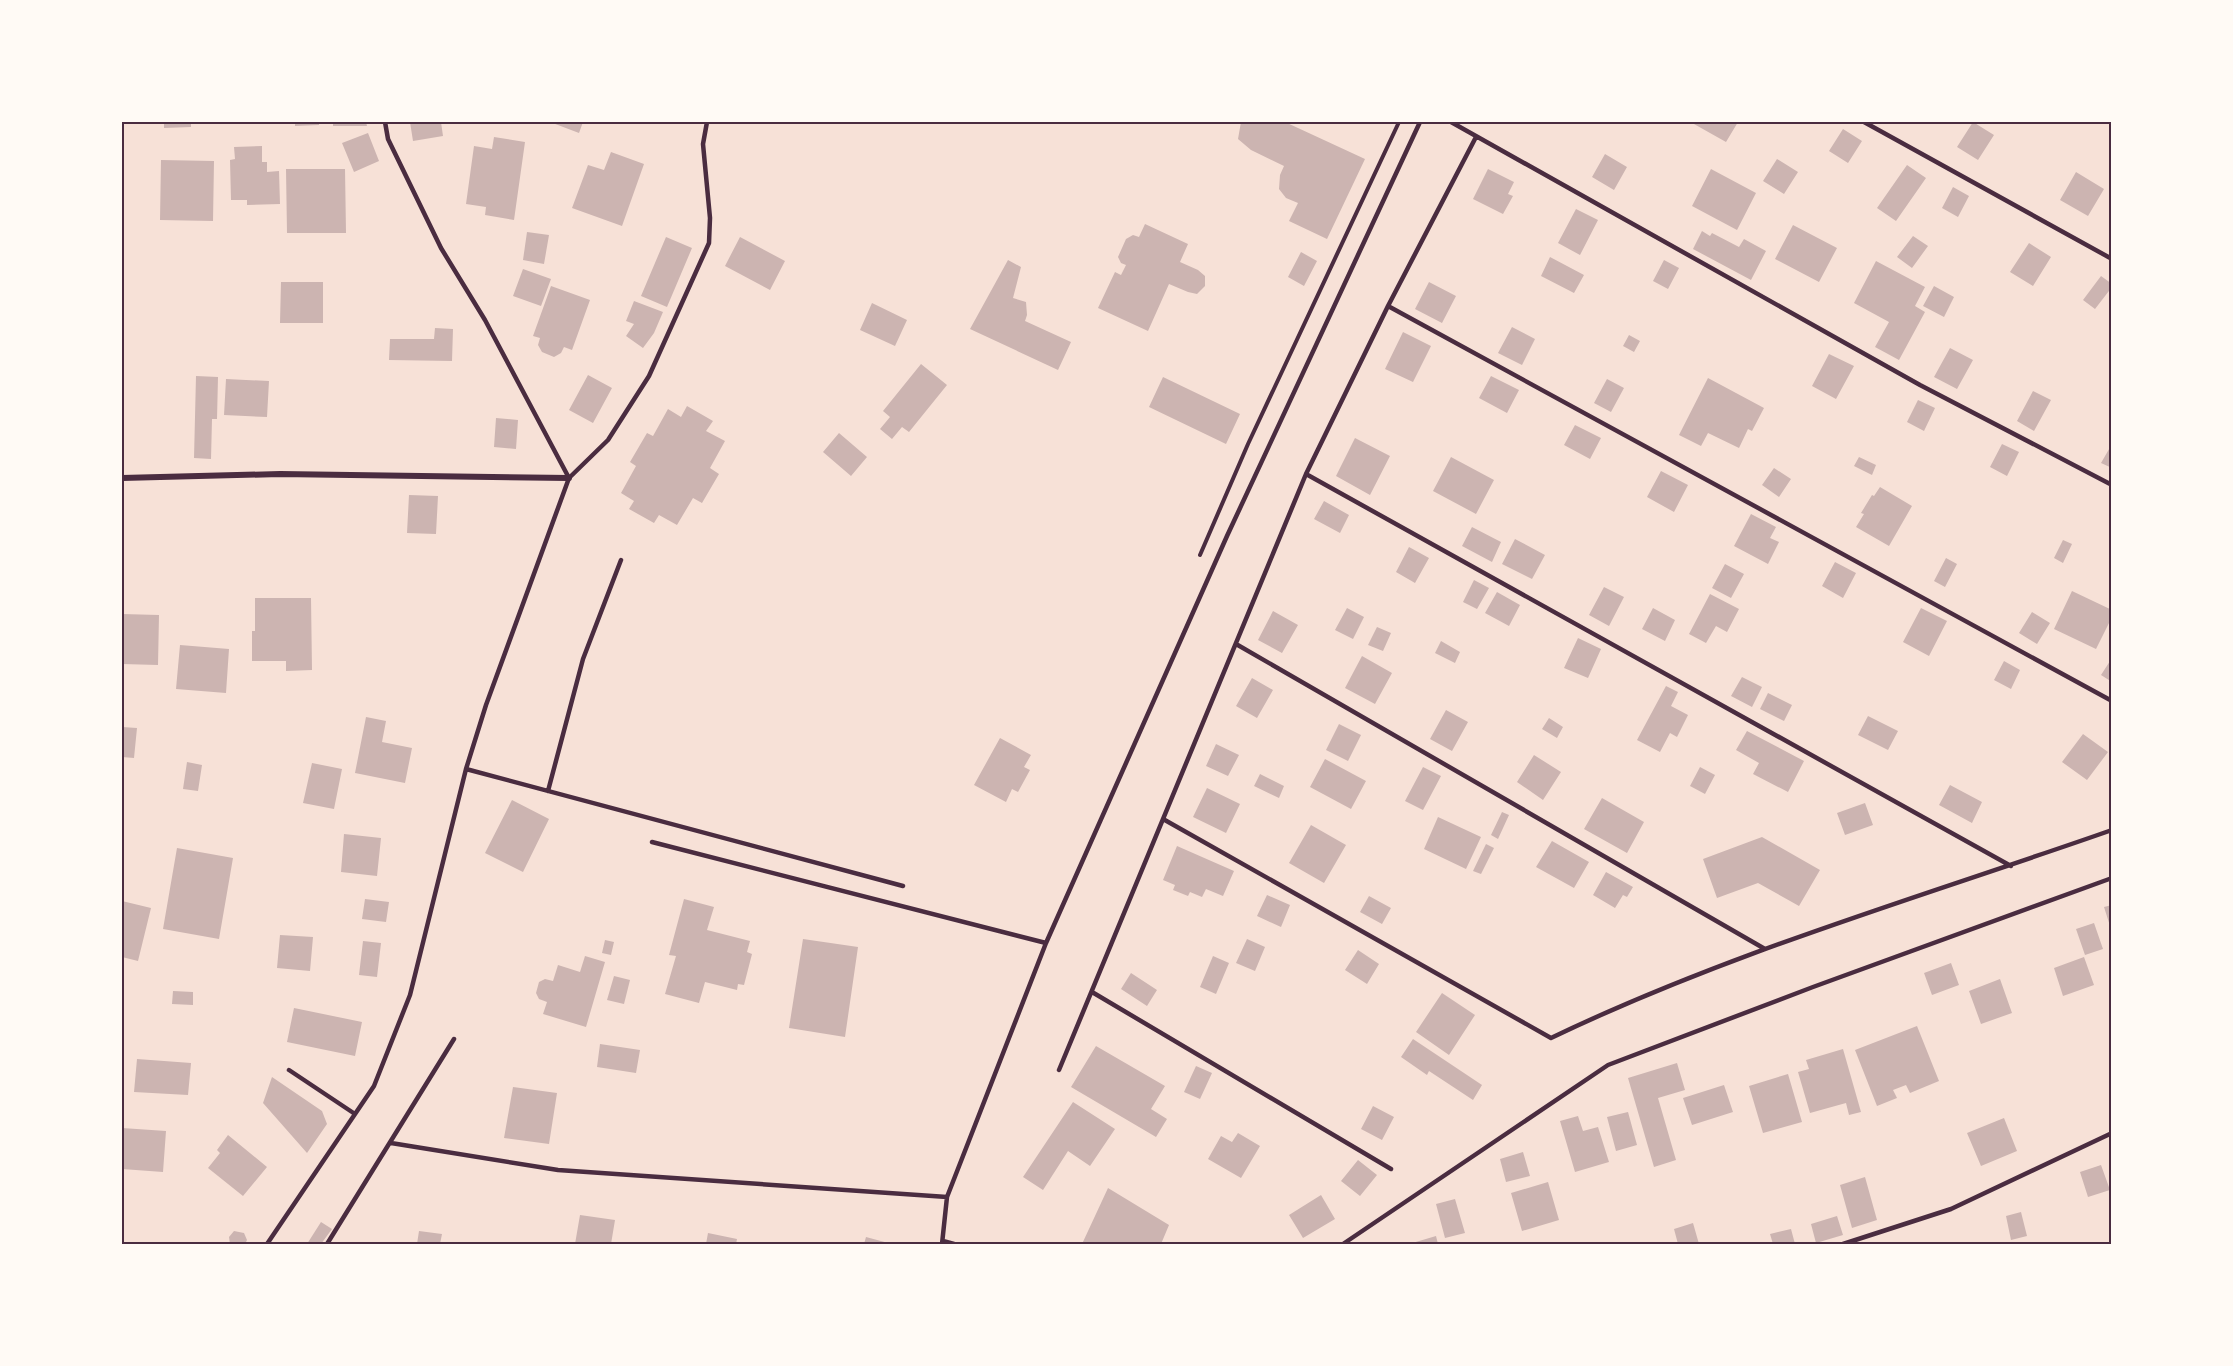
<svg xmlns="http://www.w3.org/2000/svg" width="2233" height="1366" font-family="'Fira Sans',sans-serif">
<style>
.building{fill:#ccb4b1}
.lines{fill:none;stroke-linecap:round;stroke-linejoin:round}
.path{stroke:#4a2c40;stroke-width:4}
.service{stroke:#4a2c40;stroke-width:4.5}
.minor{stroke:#4a2c40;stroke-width:6}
.neatline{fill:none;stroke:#4a2c40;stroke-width:2}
</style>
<rect width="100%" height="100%" fill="#f7e1d7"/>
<path class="building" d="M164 122H191V127L164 128Z
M295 122H319V125L295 126Z
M333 122H366L367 126H333Z
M410 122H441L443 136 413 141Z
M550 122H583L579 133Z
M1241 122H1285L1365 159 1327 239 1289 221 1298 203 1286 198 1279 189 1280 175 1284 166 1251 150 1238 139Z
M1695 122H1738L1726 142 1694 124Z
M1973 122 1994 135 1978 160 1957 147Z
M1843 129 1862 141 1848 163 1829 151Z
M368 133 379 161 354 172 342 143Z
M494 137 525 142 514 220 485 215 486 207 466 204 474 146 492 149Z
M262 146V162H267V172L279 171 280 204 247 205V200H231L230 160 235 159 234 147Z
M611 152 644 164 622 226 572 208 588 165 604 170Z
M1605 154 1627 167 1614 190 1592 177Z
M1777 159 1798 172 1784 194 1763 181Z
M161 160 214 161 213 221 160 220Z
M1907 165 1926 178 1896 221 1877 208Z
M286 169H345L346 233H287Z
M1488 169 1514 182 1508 194 1513 196 1503 214 1473 199Z
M1711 169 1756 193 1737 230 1692 206Z
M2076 172 2104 189 2088 216 2060 200Z
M1953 187 1969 196 1958 217 1942 208Z
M1576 209 1598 220 1580 255 1558 243Z
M1145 224 1188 244 1180 262 1198 270 1205 276V286L1197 294 1188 292 1169 284 1148 331 1098 308 1115 272 1121 275 1126 265 1121 263 1118 257 1126 239 1133 235 1139 237Z
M1793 225 1837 248 1819 282 1775 259Z
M1702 231 1710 236 1712 233 1739 247 1744 239 1766 251 1751 280 1693 249Z
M527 232 549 235 544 264 523 260Z
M1913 236 1928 246 1912 268 1897 257Z
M666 237 692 248 667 307 641 296Z
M740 237 785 261 770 290 725 266Z
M2029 243 2051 257 2033 286 2010 272Z
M1301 252 1317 261 1304 286 1288 277Z
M1550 257 1584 275 1574 293 1541 276Z
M1008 260 1021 267 1013 298 1026 302 1027 315 1025 321 1071 342 1058 370 970 329Z
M1664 260 1679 268 1668 289 1653 281Z
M1876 261 1925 287 1915 306 1925 312 1899 360 1875 347 1889 322 1854 303Z
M523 269 551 279 541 306 513 296Z
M2101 276 2112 284V287L2095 309 2083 300Z
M281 282H323V323H280Z
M1429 282 1456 296 1442 323 1415 309Z
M551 286 590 300 572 350 564 347 561 353 554 357 542 352 538 345 540 338 533 336Z
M1934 286 1954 297 1944 317 1923 306Z
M634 301 663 312 654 333 643 348 626 336 634 324 626 321Z
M872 303 907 320 895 346 860 330Z
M1512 327 1535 339 1522 365 1498 353Z
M435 328 453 329 452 361 389 360 390 339H434Z
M1403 332 1431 346 1413 382 1385 369Z
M1629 335 1640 341 1634 352 1623 346Z
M1950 348 1973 360 1957 389 1934 377Z
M1829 354 1854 366 1836 399 1812 386Z
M921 364 947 385 909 432 902 427 892 439 880 429 890 417 883 411Z
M588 375 612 388 593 423 569 410Z
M196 376 218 377 217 419H212L211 459 194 458Z
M1491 376 1519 390 1507 413 1479 398Z
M1163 377 1240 414 1226 444 1149 407Z
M1708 378 1764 408 1752 431 1748 429 1739 448 1708 433 1701 446 1679 435Z
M226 379 269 381 267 417 224 415Z
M1607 379 1624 388 1611 412 1594 403Z
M2033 391 2051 400 2034 431 2017 421Z
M1918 400 1935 408 1924 431 1907 422Z
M687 406 713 421 706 431 725 441 710 468 719 474 702 503 693 498 677 525 659 515 654 523 629 509 634 501 621 493 636 466 630 462 647 433 653 436 668 409 681 417Z
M496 418 518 420 516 449 494 447Z
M1575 425 1601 438 1590 459 1564 445Z
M839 433 867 457 851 476 823 452Z
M1355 438 1390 456 1370 495 1336 476Z
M2002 444 2019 452 2007 476 1990 467Z
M2112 444V468L2101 463Z
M1451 457 1494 480 1476 514 1433 491Z
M1859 457 1876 465 1872 475 1854 466Z
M1774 468 1791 479 1779 497 1762 485Z
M1661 471 1688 485 1674 512 1647 497Z
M1880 487 1912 506 1889 546 1856 527 1864 514 1861 513 1872 495 1874 496Z
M409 495 438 496 436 534 407 533Z
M1324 501 1349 515 1340 533 1314 519Z
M1751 514 1776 527 1770 538 1779 542 1768 564 1734 546Z
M1472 527 1501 542 1492 562 1462 546Z
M1515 539 1545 555 1532 579 1502 564Z
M2063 540 2072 544 2063 563 2054 558Z
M1409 547 1429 558 1415 583 1396 572Z
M1946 558 1957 564 1945 587 1934 581Z
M1835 562 1856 573 1843 598 1822 586Z
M1725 564 1744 574 1731 598 1712 588Z
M1474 580 1489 588 1477 609 1463 602Z
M1604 587 1624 597 1609 626 1589 615Z
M2072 591 2112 610V617L2096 649 2054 629Z
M1497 592 1520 605 1509 626 1485 613Z
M1710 594 1739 609 1727 632 1716 626 1706 643 1689 634Z
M255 598H311L312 670 286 671V661H252V631H255Z
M1347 608 1364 617 1353 639 1335 630Z
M1653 608 1675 620 1665 641 1642 629Z
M1921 608 1947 621 1929 656 1903 642Z
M1273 611 1298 625 1282 653 1258 640Z
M2032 612 2050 623 2037 644 2019 633Z
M122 614 159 615 158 665 122 664Z
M1377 627 1391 633 1383 651 1368 645Z
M1578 638 1601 649 1588 678 1564 668Z
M1441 641 1460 652 1455 663 1435 653Z
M180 645 229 649 226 693 176 689Z
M1362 656 1392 673 1375 704 1345 688Z
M2112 658V682L2101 675Z
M2004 661 2020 670 2011 689 1994 680Z
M1742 677 1762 687 1752 707 1731 696Z
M1252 678 1273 690 1257 718 1236 706Z
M1666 686 1678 692 1671 706 1688 715 1677 737 1670 733 1660 752 1637 740Z
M1768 693 1792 705 1784 721 1760 709Z
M1446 710 1468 722 1452 751 1430 739Z
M1868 716 1898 731 1888 750 1858 735Z
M366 717 386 721 382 742 412 748 405 783 355 773Z
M1549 718 1563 727 1557 738 1542 729Z
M1339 724 1361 735 1348 761 1326 750Z
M122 727 137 728 134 758 122 757Z
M1747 731 1804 761 1788 792 1753 774 1759 763 1736 750Z
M2083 734 2108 752 2087 780 2062 762Z
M1000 738 1031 755 1024 767 1030 770 1018 792 1012 789 1006 802 974 785Z
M1216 744 1239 755 1228 776 1206 766Z
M1534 755 1561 772 1543 800 1517 782Z
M1325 759 1366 781 1351 809 1310 787Z
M187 762 202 765 198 791 183 789Z
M312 763 342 769 334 809 303 803Z
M1423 767 1441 776 1423 810 1405 801Z
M1700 767 1715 775 1705 794 1690 786Z
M1260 774 1284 786 1279 798 1254 786Z
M1950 785 1982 802 1972 823 1939 805Z
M1207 788 1240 804 1226 833 1193 817Z
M1602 798 1644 822 1627 853 1584 829Z
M512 800 549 819 523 872 485 853Z
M1865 803 1873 825 1845 835 1837 813Z
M1502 812 1509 815 1498 839 1491 835Z
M1438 817 1481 837 1466 869 1424 849Z
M1311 825 1346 845 1324 883 1289 863Z
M344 834 381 838 377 876 341 872Z
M1762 837 1820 870 1799 906 1758 883 1717 898 1703 859Z
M1552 841 1589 862 1574 888 1536 867Z
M1486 844 1494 848 1481 874 1473 871Z
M1177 846 1234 871 1223 896 1206 889 1202 897 1190 892 1188 896 1173 890 1175 885 1163 880Z
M177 848 233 858 219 939 163 929Z
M1606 872 1633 887 1627 897 1623 895 1615 908 1593 895Z
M1267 895 1290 905 1281 927 1257 916Z
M1369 896 1391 908 1382 924 1360 912Z
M365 899 389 902 386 922 362 919Z
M684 899 714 907 707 930 750 941 747 952 752 954 744 985 738 984 737 990 705 982 699 1003 665 994 676 956 669 955Z
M122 901 151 908 138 961 122 957Z
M2112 905V929H2111L2104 907Z
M2094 923 2103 949 2085 955 2076 929Z
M280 935 313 937 310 971 277 968Z
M803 939 858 947 845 1037 789 1028Z
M1247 939 1265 947 1255 971 1236 963Z
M605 940 614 942 611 955 602 953Z
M363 941 381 943 377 977 359 975Z
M1358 950 1379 964 1367 984 1345 970Z
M585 956 605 962 586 1027 543 1014 547 1002 539 999 536 993 539 982 545 979 553 981 558 965 580 972Z
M1213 956 1229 963 1216 994 1200 987Z
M2084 957 2094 985 2063 996 2054 968Z
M1951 963 1959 985 1932 995 1924 973Z
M1131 973 1157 990 1147 1006 1121 989Z
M614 976 630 980 624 1004 607 1000Z
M2000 979 2012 1013 1981 1024 1969 991Z
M173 991 193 992V1005L172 1004Z
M1442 993 1475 1015 1449 1055 1416 1032Z
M294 1008 362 1022 355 1056 287 1042Z
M1917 1026 1939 1081 1910 1093 1906 1085 1893 1090 1897 1098 1877 1106 1855 1050Z
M1413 1039 1482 1085 1473 1100 1429 1071 1427 1075 1401 1057Z
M600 1044 640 1050 636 1073 597 1067Z
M1096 1046 1165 1086 1151 1109 1167 1119 1156 1137 1071 1087Z
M1843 1049 1861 1112 1849 1115 1846 1103 1810 1113 1798 1072 1809 1069 1806 1060Z
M137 1059 191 1063 188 1095 134 1092Z
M1677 1063 1685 1090 1658 1098 1676 1160 1654 1167 1628 1078Z
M1196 1066 1212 1073 1200 1099 1184 1092Z
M1788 1074 1802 1122 1763 1133 1749 1086Z
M272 1077 322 1111 327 1124 307 1153 263 1103Z
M1724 1085 1733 1112 1692 1125 1683 1098Z
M513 1087 557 1093 549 1144 504 1138Z
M1073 1102 1115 1129 1090 1166 1068 1151 1043 1190 1023 1177Z
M1373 1106 1394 1117 1382 1140 1361 1129Z
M1628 1112 1637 1145 1616 1151 1607 1117Z
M1578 1116 1583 1131 1598 1127 1609 1162 1575 1172 1560 1121Z
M2004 1118 2017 1151 1981 1166 1967 1133Z
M122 1128 166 1131 163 1172 122 1169Z
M1238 1133 1260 1146 1241 1178 1208 1159 1221 1136 1232 1142Z
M228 1135 267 1167 243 1196 208 1168 220 1153 217 1150Z
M1523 1152 1530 1176 1506 1182 1500 1159Z
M1358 1160 1377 1175 1360 1196 1341 1181Z
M2101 1165 2110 1190 2088 1197 2080 1172Z
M1865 1177 1877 1220 1852 1228 1840 1185Z
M1548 1182 1559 1220 1522 1231 1511 1193Z
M1108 1188 1169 1225 1161 1244H1082Z
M1321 1195 1335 1219 1303 1238 1289 1215Z
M1455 1199 1465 1233 1445 1238 1436 1204Z
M2021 1212 2027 1236 2011 1240 2006 1216Z
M580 1215 615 1220 611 1244H575Z
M1837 1216 1843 1235 1816 1243 1811 1224Z
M321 1222 332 1229 321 1244H307Z
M1693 1223 1699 1244H1678L1674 1229Z
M1791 1229 1795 1244H1773L1770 1234Z
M234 1231 244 1233 247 1240 245 1244H230L229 1237Z
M419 1231 442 1234 440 1244H417Z
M708 1233 737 1239 736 1244H706Z
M1436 1236 1438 1244H1409Z
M866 1237 892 1244H864Z"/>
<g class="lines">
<path class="path" d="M1200 555 1248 444 1399 122"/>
<path class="service" d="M385 122 388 139 441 248 485 320 569 478
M1451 122 1920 385 2112 485
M1864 122 2112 259
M1388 306 2112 701
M1306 474 2011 866
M1236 644 1765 949
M466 769 903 886
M548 791 583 659 621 560
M1163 819 1551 1038C1730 952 1924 896 2112 830
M652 842 1046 943
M1092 992 1391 1169
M289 1070 355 1114
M1059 1070 1306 474 1388 306 1476 137
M391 1143 558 1170 947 1197
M943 1241 954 1244
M267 1244 374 1086 410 995 466 769 486 705 569 478 608 440 649 376 709 243 710 218 703 144 707 122
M327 1244 454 1039
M942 1244 947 1197 1046 943 1227 536 1420 122
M1343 1244 1608 1065 1813 987 2112 878
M1843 1244 1951 1209 2112 1133"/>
<path class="minor" d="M122 478 280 474 569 478"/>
</g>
<rect width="2233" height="1366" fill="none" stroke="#fffaf5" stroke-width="246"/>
<rect x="123" y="123" width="1987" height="1120" class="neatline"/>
</svg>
